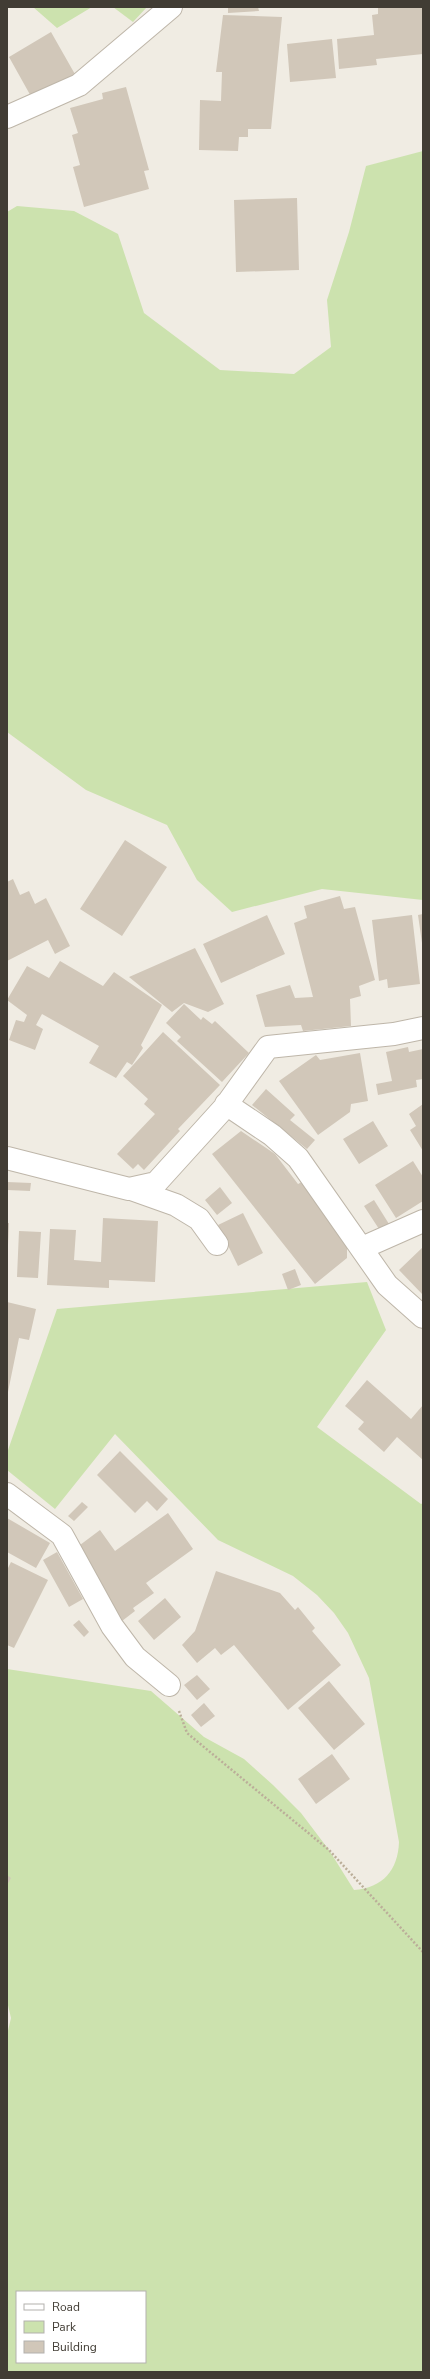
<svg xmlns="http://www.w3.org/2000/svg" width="430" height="2379" font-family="'Nunito Sans',sans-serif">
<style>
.green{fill:#cce2ae;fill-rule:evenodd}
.building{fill:#d1c7b9}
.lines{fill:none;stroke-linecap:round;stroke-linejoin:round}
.street-casing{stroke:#beb6a9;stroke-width:24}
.path{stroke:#bbae99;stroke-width:2.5;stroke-dasharray:2 2;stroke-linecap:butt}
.street{stroke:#fff;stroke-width:22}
</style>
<rect width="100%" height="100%" fill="#f0ece3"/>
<path class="green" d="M33 7H92L57 28Z
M113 7H147L133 22Z
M423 151V900L322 889 232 912 197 880 167 825 86 790 7 732V212L17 206 74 211 118 234 144 313 220 370 294 374 331 347 327 300 349 232 366 166Z
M367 1282 386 1330 317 1427 421 1504 423 1503V2372H7V2035L11 2018 7 2001V1669L151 1691 204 1737 244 1759 273 1785 301 1813 329 1850 354 1890C383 1888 398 1870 399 1842L369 1678 348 1633 334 1613 317 1595 293 1576 218 1540 115 1434 55 1509 7 1470V1453L57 1309ZM17 2292H145V2362H17Z"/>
<path class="building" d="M228 7H258L259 11 228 13Z
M378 7H423V54L376 59 377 65 339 69 337 39 374 35 372 15 378 14Z
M223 15 282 17 271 129H248V137H239L238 151 199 150 200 100 221 101 222 72H216Z
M51 32 76 76 33 100 9 57Z
M332 39 336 78 290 82 287 44Z
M126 87 149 170 144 171 149 189 84 207 73 167 80 165 72 135 78 133 70 108 103 99 102 93Z
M297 198 299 270 236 272 234 200Z
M125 840 167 867 122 936 80 909Z
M13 879 20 895 29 891 35 904 46 898 70 946 55 954 48 940 7 961V882Z
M340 896 344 909 355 907 375 980 359 986 361 996 350 999 351 1026 303 1031 301 1025 265 1027 256 995 290 985 295 998 313 997 294 923 307 918 304 906Z
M423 914V943H422L418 915Z
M267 915 285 954 221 983 203 944Z
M412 915 420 984 388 988 387 979 379 981 372 920Z
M195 948 224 1004 208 1012 184 1003 172 1012 129 977Z
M60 961 103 986 114 972 162 1005 141 1045 143 1048 132 1065 127 1062 116 1078 89 1063 99 1046 42 1014 36 1025 43 1029 35 1050 9 1040 16 1020 24 1022 27 1015 7 1000 27 966 49 978Z
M184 1004 201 1020 203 1017 212 1024 215 1021 249 1053 222 1082 177 1041 181 1037 166 1023Z
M163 1032 220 1085 178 1129 180 1131 144 1170 138 1164 133 1169 117 1154 155 1114 144 1104 148 1099 123 1076Z
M408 1047 409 1052 423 1049V1079L416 1080 417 1087 378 1095 376 1084 392 1081 386 1052Z
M360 1053 368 1101 351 1104 350 1112 318 1135 279 1081 316 1055 320 1060Z
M266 1089 295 1115 290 1120 315 1140 307 1149 252 1105Z
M423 1104V1151L410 1130 416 1126 409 1114Z
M373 1121 388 1146 359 1164 343 1139Z
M241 1131 275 1154 298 1184 304 1181 347 1242V1258L315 1284 212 1154Z
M413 1161 423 1177V1201L396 1218 375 1185Z
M7 1182 31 1183 30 1191 7 1190Z
M220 1187 232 1203 217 1215 205 1200Z
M374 1200 389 1224 379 1229 364 1206Z
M243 1213 263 1253 238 1266 218 1225Z
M103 1218 158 1221 155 1282 109 1280V1288L47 1285 50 1229 76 1230 74 1260 101 1262Z
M7 1223H9L8 1245H7Z
M19 1231 41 1232 38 1278 17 1277Z
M423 1247V1295L399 1270Z
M295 1269 301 1285 288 1290 282 1274Z
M7 1302 36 1309 29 1340 19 1338 8 1392Z
M367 1380 411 1419 423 1405V1460L397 1437 384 1452 358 1429 364 1422 345 1406Z
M120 1451 168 1499 157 1511 147 1501 135 1513 97 1475Z
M82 1502 88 1507 74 1521 68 1516Z
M168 1513 193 1549 146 1583 154 1593 133 1608 135 1611 122 1621 80 1545 100 1530 115 1551Z
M7 1518 50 1543 36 1568 7 1552Z
M57 1552 83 1599 69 1607 43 1560Z
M11 1562 48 1580 14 1648 7 1645V1570Z
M216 1571 280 1593 295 1610 298 1607 315 1628 312 1631 341 1665 288 1710 234 1645 221 1655 215 1648 197 1663 182 1645 195 1631Z
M165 1598 181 1617 154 1640 138 1621Z
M79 1620 89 1632 84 1637 73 1625Z
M197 1675 210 1689 197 1700 184 1685Z
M329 1681 365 1724 334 1750 298 1708Z
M204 1703 215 1716 201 1727 191 1715Z
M332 1754 350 1779 316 1804 298 1779Z
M7 1875 11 1878 7 1885Z"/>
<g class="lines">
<g class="street-casing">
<path id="street" d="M7 117 79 85 171 7
M226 1104 272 1135 298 1158 387 1285 423 1317
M7 1158 129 1189 156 1183 224 1108 268 1047 394 1034 423 1028
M131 1189 176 1205 199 1219 217 1244
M362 1248 423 1221
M7 1494 62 1535 112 1626 135 1657 169 1685"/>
</g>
<path class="path" d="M179 1711 187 1733 329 1850 423 1952"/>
<use href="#street" class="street"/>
</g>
<rect width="430" height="2379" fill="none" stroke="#413c34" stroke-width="16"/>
<rect x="16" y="2291" width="130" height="72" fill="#ffffff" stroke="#b3b1ae"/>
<rect x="24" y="2304" width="20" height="6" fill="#ffffff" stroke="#b3b1ae"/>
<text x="52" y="2311" font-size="12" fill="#413c34">Road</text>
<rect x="24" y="2321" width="20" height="12" fill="#cce2ae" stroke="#b3b1ae"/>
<text x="52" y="2331" font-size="12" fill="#413c34">Park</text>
<rect x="24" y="2341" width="20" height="12" fill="#d1c7b9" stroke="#b3b1ae"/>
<text x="52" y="2351" font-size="12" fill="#413c34">Building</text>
</svg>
